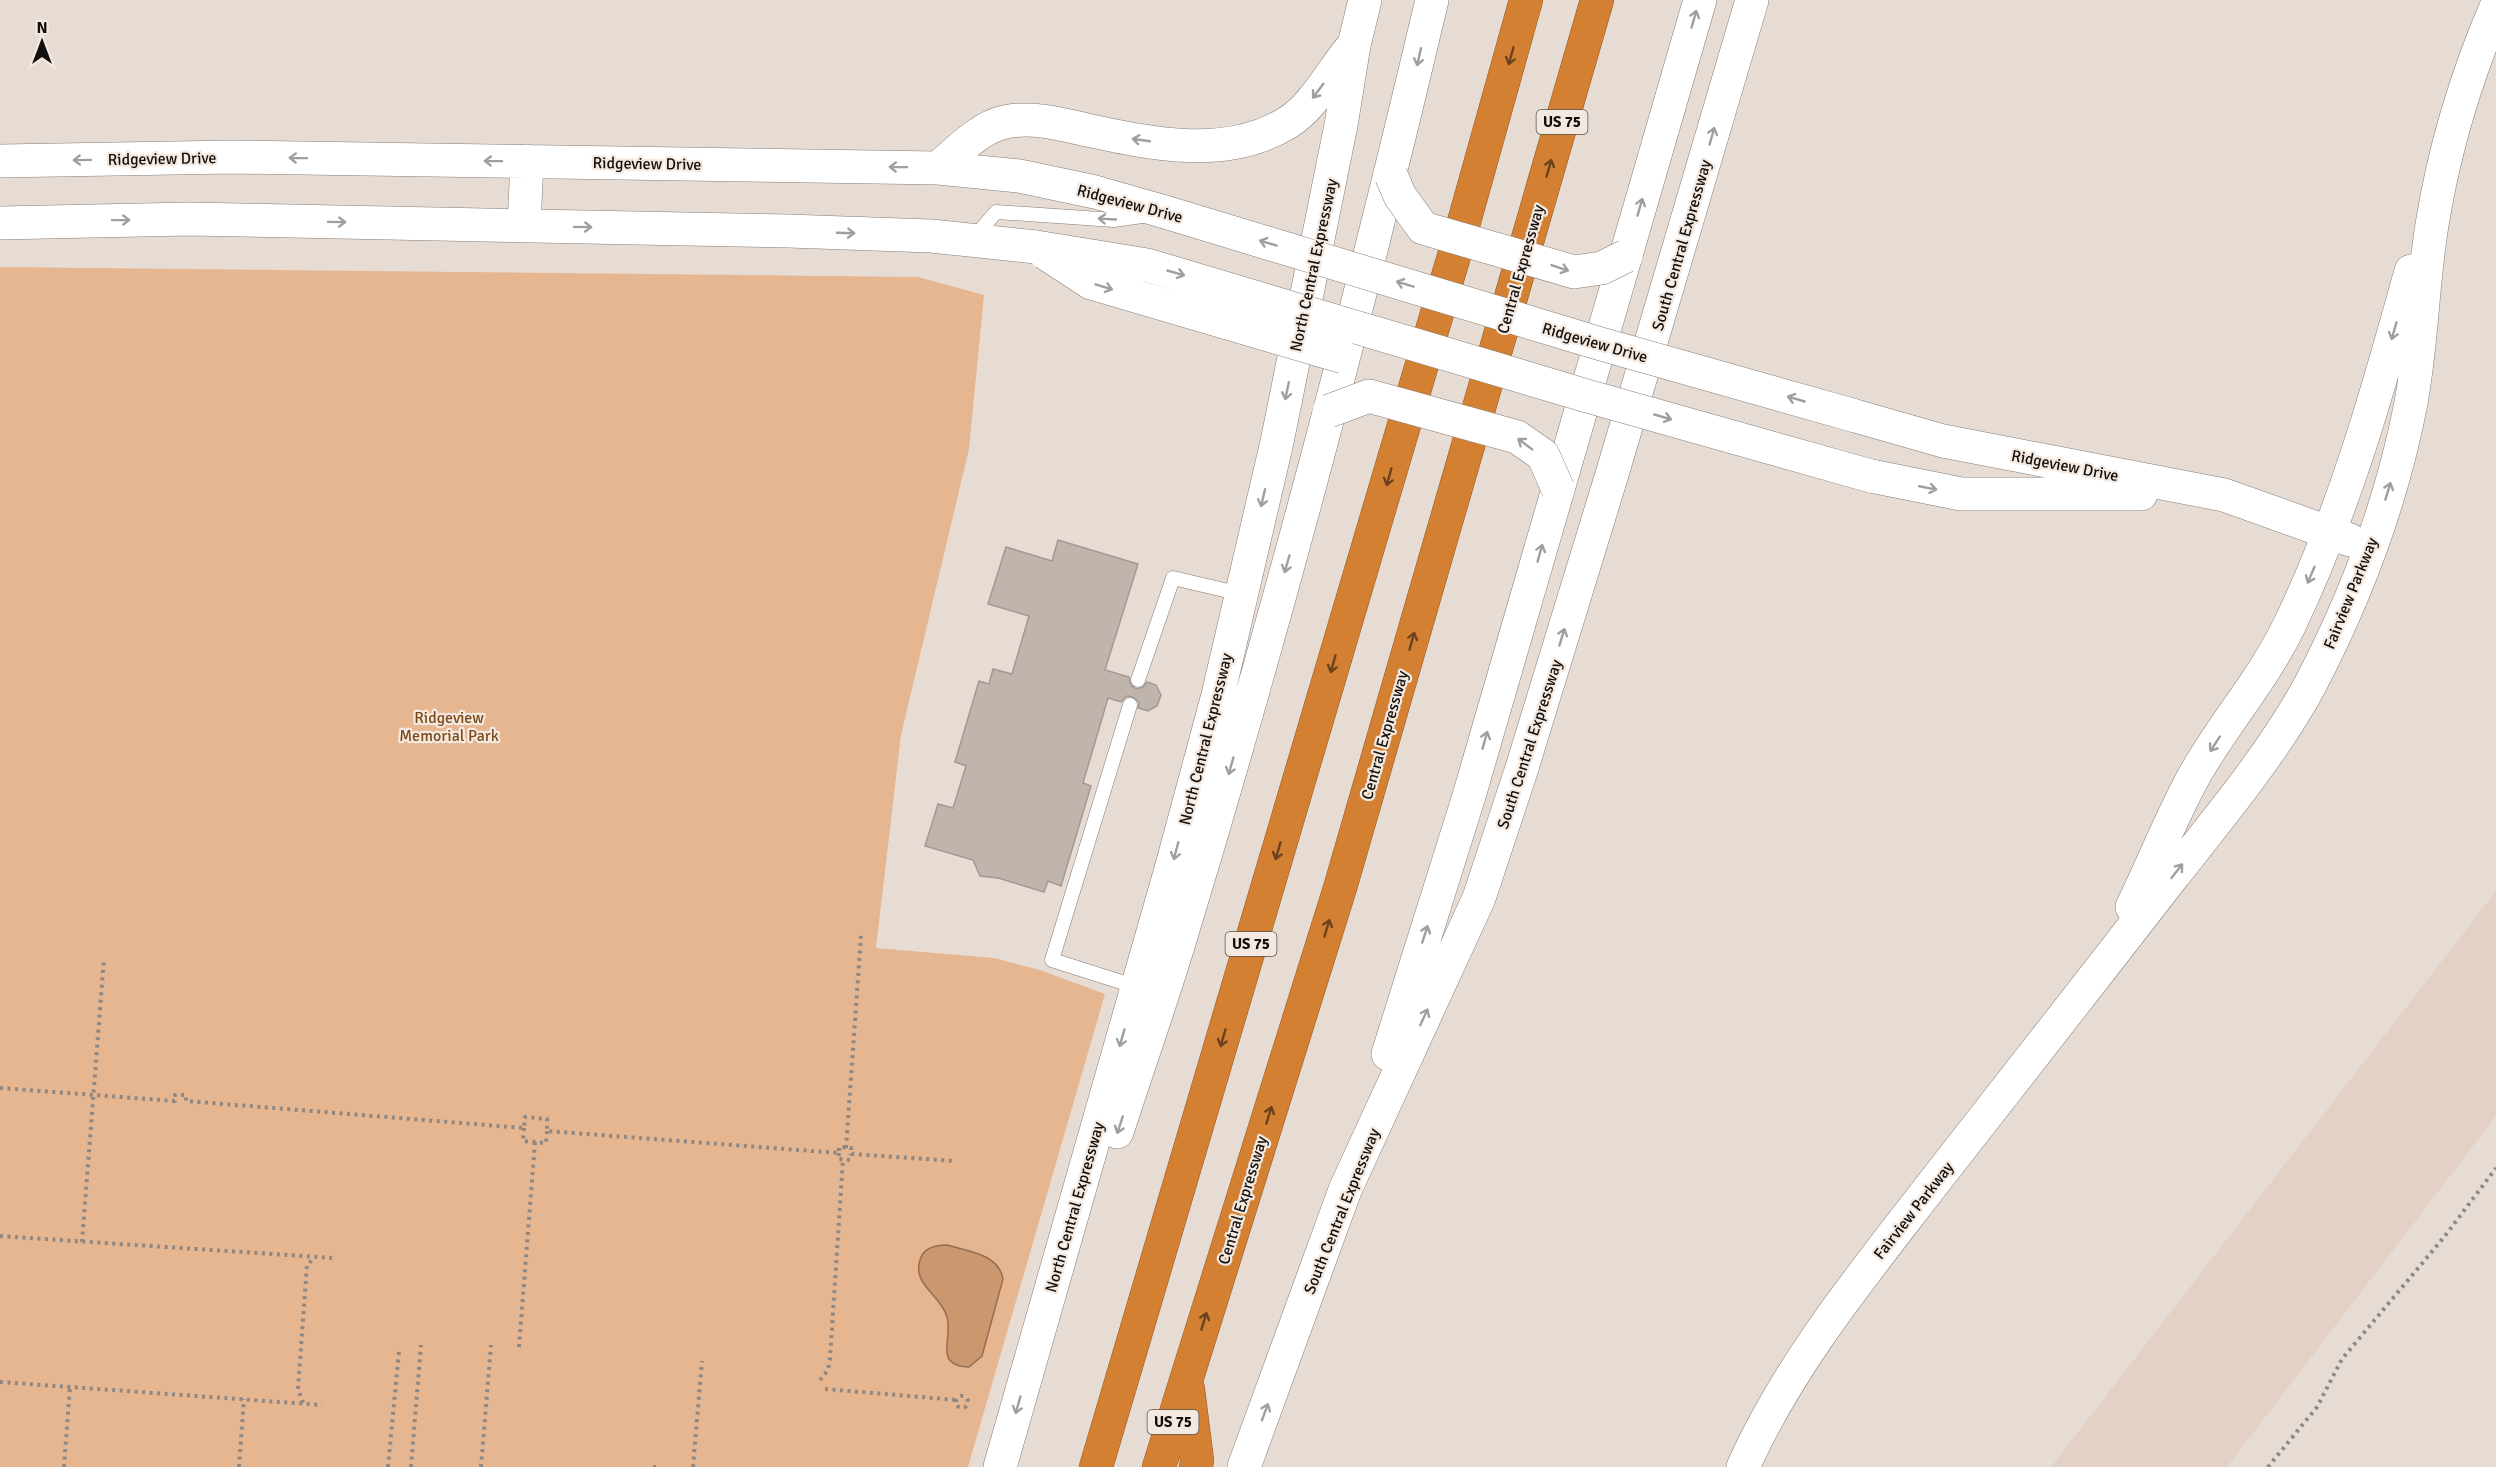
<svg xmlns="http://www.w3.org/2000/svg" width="2496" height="1467" font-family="Signika,sans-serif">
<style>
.built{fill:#e2d1c4}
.green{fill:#e6b691}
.water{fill:#cb976e;stroke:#946e51;stroke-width:1.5}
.building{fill:#c0b5ad;stroke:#a49992;stroke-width:1.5}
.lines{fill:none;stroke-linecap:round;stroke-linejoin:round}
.lane-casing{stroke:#867c75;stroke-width:15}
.secondary-casing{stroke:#867c75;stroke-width:34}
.highway-casing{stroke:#905825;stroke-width:34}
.path{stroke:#8f8781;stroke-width:4;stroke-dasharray:3 4.5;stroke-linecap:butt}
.lane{stroke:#fff;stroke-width:14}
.secondary{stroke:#fff;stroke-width:33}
.highway{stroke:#d48033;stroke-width:33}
.secondary-bridge-casing{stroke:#867c75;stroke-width:34;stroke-linecap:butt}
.secondary-bridge{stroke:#fff;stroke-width:33}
.oneway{stroke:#a19f9e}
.oneway2{stroke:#6a421e}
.labels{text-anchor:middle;stroke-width:4.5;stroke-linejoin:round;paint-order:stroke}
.shield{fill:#f4e9e1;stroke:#56504c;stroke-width:1.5}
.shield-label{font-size:15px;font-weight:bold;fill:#130f0c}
.street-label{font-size:16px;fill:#130f0c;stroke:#f4e9e1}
.park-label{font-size:16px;fill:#7b4819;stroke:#f4e9e1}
</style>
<rect width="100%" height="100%" fill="#e7dcd4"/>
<path class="built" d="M2496 891V1116L2227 1467H2051Z"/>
<path class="green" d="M0 267 918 277 984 295 969 449 901 735 876 948 994 958 1040 970 1105 994 968 1467H0Z"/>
<path class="water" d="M947 1245C967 1251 999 1254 1003 1279L982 1356 969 1367C933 1366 953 1339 947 1317 941 1295 912 1285 920 1260 923 1248 936 1245 947 1245Z"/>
<path class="building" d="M1058 540 1138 564 1105 670 1129 677 1131 685 1136 689 1143 687 1147 682 1156 685 1161 695 1157 706 1148 711 1138 708 1139 702 1133 697 1127 696 1121 702 1108 698 1083 783 1091 786 1061 886 1048 881 1044 892 998 878 980 876 973 860 925 846 938 804 953 808 966 766 955 762 979 681 989 684 993 669 1012 674 1029 616 988 604 1006 547 1052 561Z"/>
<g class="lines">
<g class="lane-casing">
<path id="lane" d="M973 239 996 212 1114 220 1142 216
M1138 680 1173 578 1241 594
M1130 705 1052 960 1137 987"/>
</g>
<g class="secondary-casing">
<path id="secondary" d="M0 161 232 157 938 168 1019 176 1095 192 1165 212
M938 168C957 152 980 127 1005 122 1032 116 1061 124 1087 130 1152 144 1227 160 1287 123 1315 106 1331 71 1352 47
M0 223 188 219 788 231 931 236 1036 247
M524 226 527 161
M1852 415 1943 441 2224 495 2350 540
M1871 476 1961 494H2141
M2132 907C2153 864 2171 818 2194 776 2223 724 2263 680 2289 626 2343 514 2378 391 2411 271
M1388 1054 1469 796 1700 0
M1117 1132C1137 1070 1159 1008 1178 946 1273 634 1357 318 1432 0
M1000 1467 1173 862 1218 695 1277 442 1341 125 1354 45 1365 0
M1244 1467 1345 1190 1479 898 1521 771 1613 471 1752 0
M1743 1467C1790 1362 1865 1272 1935 1181 2014 1080 2094 978 2173 876 2221 815 2273 753 2310 685 2355 599 2391 503 2410 408 2422 348 2422 285 2432 225 2444 150 2466 77 2496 7"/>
</g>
<g class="highway-casing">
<path id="highway" d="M1188 1389 1197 1460 1196 1467
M1096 1467 1462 229 1526 0
M1159 1467 1340 888 1597 0"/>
</g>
<path class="path" d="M0 1088 175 1101V1095H186V1101L524 1128 525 1117 547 1119V1131L839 1153V1147L851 1148V1154L954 1161
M524 1128 523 1141 546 1143 547 1131
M846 1148 861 936
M839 1153 838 1159 850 1160 851 1154
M0 1236 332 1258
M82 1242 104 958
M519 1347 535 1142
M820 1380 828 1370 830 1359 843 1159
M0 1382 322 1405
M825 1389 957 1400
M956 1402a6 6 0 1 1 12 0a6 6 0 1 1-12 0Z
M303 1403 298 1389 307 1265 313 1259
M64 1467 70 1387
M239 1467 244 1399
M388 1467 399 1351
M411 1467 421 1345
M481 1467 491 1345
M653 1467H659
M693 1467 702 1361
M2268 1467 2317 1407 2342 1359 2445 1236 2496 1168"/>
<use href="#lane" class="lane"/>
<use href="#secondary" class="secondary"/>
<use href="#highway" class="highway"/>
<g class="secondary-bridge-casing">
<path id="secondary-bridge" d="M1391 175 1400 196 1423 228 1574 272 1602 268 1626 256
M1165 212 1601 344 1852 415
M1036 247 1147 265 1587 396 1871 476
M1045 253 1091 283 1343 357
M1329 411 1369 396 1517 437 1543 455 1558 489"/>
</g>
<use href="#secondary-bridge" class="secondary-bridge"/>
</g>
<defs><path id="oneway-shaft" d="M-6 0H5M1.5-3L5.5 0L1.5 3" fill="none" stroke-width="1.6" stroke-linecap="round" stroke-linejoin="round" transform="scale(1.5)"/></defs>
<g class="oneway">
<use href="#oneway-shaft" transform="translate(1694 19) rotate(-74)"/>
<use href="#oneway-shaft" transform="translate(1419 57) rotate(103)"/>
<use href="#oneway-shaft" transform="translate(1318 91) rotate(127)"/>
<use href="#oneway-shaft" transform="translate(1712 136) rotate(-74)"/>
<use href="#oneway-shaft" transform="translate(1141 140) rotate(-172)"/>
<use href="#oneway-shaft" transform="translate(298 158) rotate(-179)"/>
<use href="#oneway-shaft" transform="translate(82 160) rotate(179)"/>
<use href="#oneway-shaft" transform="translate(493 161) rotate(-179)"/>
<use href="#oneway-shaft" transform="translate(898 167) rotate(-179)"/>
<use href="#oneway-shaft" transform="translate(1640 207) rotate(-74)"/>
<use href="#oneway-shaft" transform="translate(1107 219) rotate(-177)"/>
<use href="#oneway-shaft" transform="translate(121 220) rotate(-1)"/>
<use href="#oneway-shaft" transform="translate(337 222) rotate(1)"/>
<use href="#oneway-shaft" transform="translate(583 227) rotate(1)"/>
<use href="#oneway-shaft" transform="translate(846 233) rotate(2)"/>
<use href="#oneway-shaft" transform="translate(1268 243) rotate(-163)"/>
<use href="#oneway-shaft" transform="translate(1560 268) rotate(18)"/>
<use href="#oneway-shaft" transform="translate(1176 273) rotate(16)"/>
<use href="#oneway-shaft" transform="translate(1405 284) rotate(-163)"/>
<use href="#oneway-shaft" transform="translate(1104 287) rotate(17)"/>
<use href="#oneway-shaft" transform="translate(2394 331) rotate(106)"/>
<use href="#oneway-shaft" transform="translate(1287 391) rotate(102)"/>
<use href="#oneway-shaft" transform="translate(1796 399) rotate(-164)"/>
<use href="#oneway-shaft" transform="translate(1663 417) rotate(16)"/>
<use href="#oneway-shaft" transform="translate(1525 444) rotate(-143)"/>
<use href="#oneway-shaft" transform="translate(1928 488) rotate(11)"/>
<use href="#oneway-shaft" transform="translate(2388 491) rotate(-73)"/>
<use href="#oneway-shaft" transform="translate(1263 498) rotate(103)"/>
<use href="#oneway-shaft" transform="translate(1540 553) rotate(-74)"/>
<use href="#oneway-shaft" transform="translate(1287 564) rotate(106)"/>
<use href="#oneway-shaft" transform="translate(2311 575) rotate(113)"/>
<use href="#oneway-shaft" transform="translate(1562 637) rotate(-73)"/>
<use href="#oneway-shaft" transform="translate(1485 740) rotate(-74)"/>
<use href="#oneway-shaft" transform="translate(2215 744) rotate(123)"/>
<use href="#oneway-shaft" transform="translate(1231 766) rotate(106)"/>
<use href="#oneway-shaft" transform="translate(1176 851) rotate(105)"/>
<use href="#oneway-shaft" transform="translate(2177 871) rotate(-52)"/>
<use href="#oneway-shaft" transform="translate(1425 934) rotate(-72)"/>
<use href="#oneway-shaft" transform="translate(1424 1017) rotate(-65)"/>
<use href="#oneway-shaft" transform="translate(1122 1038) rotate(106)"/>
<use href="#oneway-shaft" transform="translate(1120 1125) rotate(108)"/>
<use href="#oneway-shaft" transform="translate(1018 1405) rotate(106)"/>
<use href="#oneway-shaft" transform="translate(1265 1412) rotate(-70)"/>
</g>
<g class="oneway2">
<use href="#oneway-shaft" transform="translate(1511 56) rotate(106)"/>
<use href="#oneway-shaft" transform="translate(1549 168) rotate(-74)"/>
<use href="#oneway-shaft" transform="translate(1389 477) rotate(106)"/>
<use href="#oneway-shaft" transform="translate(1412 641) rotate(-74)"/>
<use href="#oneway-shaft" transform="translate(1333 664) rotate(106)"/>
<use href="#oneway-shaft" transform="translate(1278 851) rotate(106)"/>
<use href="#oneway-shaft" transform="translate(1327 928) rotate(-73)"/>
<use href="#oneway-shaft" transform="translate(1223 1038) rotate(106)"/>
<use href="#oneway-shaft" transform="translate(1269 1115) rotate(-73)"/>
<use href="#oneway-shaft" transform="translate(1204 1321) rotate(-73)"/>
</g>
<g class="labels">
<g class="shield">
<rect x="1536.5" y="110" width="51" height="24" rx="4.5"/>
<rect x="1225.5" y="932" width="51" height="24" rx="4.5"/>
<rect x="1147.5" y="1410" width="51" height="24" rx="4.5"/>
</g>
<g class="shield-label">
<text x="1562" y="127">US 75</text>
<text x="1251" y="949">US 75</text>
<text x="1173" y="1427">US 75</text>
</g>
<g class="street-label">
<text transform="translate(162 158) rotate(-1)" y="6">Ridgeview Drive</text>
<text transform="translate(647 163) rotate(1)" y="6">Ridgeview Drive</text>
<text transform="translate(1130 203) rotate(15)" y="6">Ridgeview Drive</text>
<text transform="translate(1681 245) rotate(-74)" y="6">South Central Expressway</text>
<text transform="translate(1313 265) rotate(-78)" y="6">North Central Expressway</text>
<text transform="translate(1520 269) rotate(-74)" y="6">Central Expressway</text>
<text transform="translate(1595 342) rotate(16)" y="6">Ridgeview Drive</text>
<text transform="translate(2065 465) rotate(11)" y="6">Ridgeview Drive</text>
<text transform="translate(2350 593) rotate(-68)" y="6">Fairview Parkway</text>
<text transform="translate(1384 735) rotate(-74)" y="6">Central Expressway</text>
<text transform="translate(1205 739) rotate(-76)" y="6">North Central Expressway</text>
<text transform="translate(1529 744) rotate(-72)" y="6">South Central Expressway</text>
<text transform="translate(1242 1200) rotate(-73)" y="6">Central Expressway</text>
<text transform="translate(1074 1207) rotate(-74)" y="6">North Central Expressway</text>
<text transform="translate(1913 1210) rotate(-52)" y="6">Fairview Parkway</text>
<text transform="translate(1341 1211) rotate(-68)" y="6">South Central Expressway</text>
</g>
<g class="park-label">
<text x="449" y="723">Ridgeview<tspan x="449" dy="18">Memorial Park</tspan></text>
</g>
</g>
<g transform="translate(42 42)" stroke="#f4e9e1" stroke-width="4.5" paint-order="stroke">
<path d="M0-4.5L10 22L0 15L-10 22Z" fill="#130f0c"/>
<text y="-9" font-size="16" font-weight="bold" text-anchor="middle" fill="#130f0c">N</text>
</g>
</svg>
